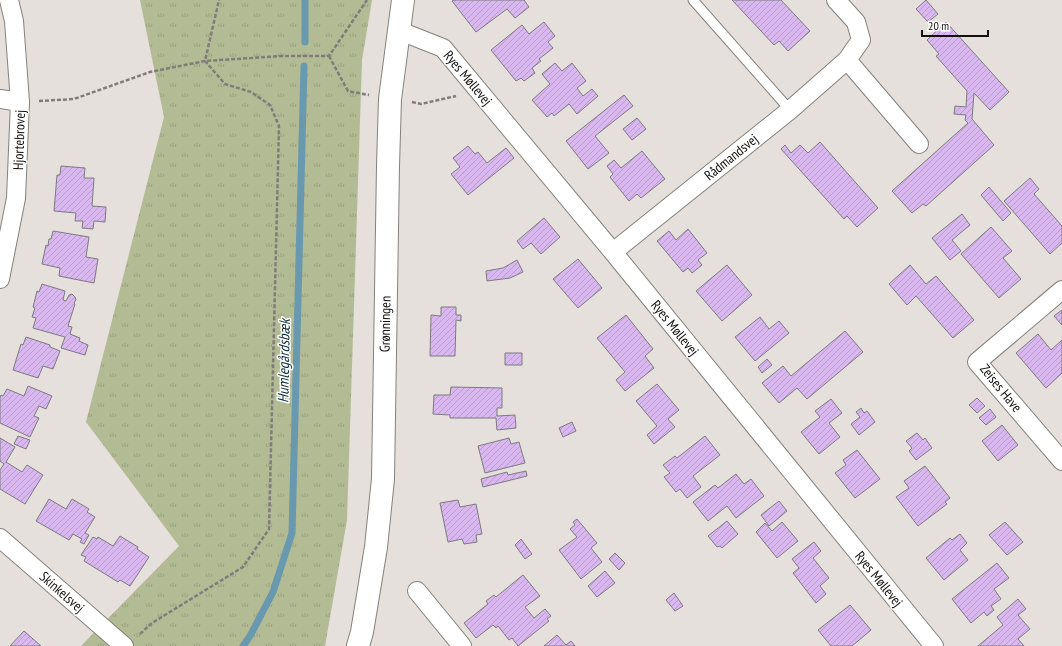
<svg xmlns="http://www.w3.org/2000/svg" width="1062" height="646" font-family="'PT Sans Narrow',sans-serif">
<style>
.grass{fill:url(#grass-tufts)}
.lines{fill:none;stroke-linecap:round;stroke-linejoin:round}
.stream{stroke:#6899ae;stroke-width:7}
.building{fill:url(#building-hatch);stroke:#7d7a7f}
.lane-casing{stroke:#86817d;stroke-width:11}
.street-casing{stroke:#86817d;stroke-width:20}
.secondary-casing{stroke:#86817d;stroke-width:24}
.path{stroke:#807c79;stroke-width:2.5;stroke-dasharray:4 2;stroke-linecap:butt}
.lane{stroke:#fff;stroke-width:9}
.street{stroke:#fff;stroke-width:18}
.secondary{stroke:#fff;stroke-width:22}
.labels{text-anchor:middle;stroke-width:3;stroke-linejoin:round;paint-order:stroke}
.street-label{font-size:14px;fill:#13110f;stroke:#fff}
.water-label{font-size:15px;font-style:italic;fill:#0b2d3a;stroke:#fff}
</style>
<defs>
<pattern id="grass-tufts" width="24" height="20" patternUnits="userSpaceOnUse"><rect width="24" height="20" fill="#b3bb94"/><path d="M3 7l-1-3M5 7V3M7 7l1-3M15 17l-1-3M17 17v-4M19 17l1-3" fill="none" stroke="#99a07e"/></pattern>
<pattern id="building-hatch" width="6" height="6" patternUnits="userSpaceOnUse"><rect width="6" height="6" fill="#d8b8ee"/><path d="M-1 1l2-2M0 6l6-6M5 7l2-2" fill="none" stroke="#b89dcb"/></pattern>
</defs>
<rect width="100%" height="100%" fill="#e5e0dc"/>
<path class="grass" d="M140 0H372L362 60 347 520 325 646H81L179 546 86 422 164 117Z"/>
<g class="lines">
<path class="stream" d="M305 42V0
M243 646 250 636 273 592 292 533 304 66"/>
</g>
<path class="building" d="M454 0H524L529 7 515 18 507 9 476 32 452 1Z
M732 0H781L810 31 788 51 779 41 774 45Z
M926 0 938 14 928 22 916 9Z
M544 22 555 36 548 42 553 48 539 59 541 61 532 68 535 73 524 81 521 78 516 81 491 50 522 25 529 34Z
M946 22 1009 92 990 110 974 93 972 119 994 145 926 206 923 204 912 213 892 191 968 123 965 120 966 115 954 114 955 106 966 107 967 91 936 56 939 54 927 40Z
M555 63 562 71 572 63 586 81 577 88 583 96 592 89 598 96 577 114 569 104 554 116 552 113 547 117 532 100 550 84 542 74Z
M624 95 633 106 595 136 609 153 588 169 566 141Z
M637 118 646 129 632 140 623 129Z
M820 142 878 208 857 227 847 216 844 219 781 149 785 145 791 153 800 145 808 153Z
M468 146 475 154 478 152 487 163 506 148 514 158 468 195 451 174 460 167 453 158Z
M642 151 665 179 641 198 637 194 629 201 610 177 613 174 607 166 614 160 621 168Z
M61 166 85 168 84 178H94L92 206 106 207 105 222 94 221 93 229 82 228 83 221H75L76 213 54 211 57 175H60Z
M1030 178 1039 189 1034 194 1062 226V243L1050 254 1004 201Z
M989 187 1011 213 1003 221 981 195Z
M962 214 970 225 952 240 961 251 950 260 932 238Z
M544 218 560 237 541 254 531 243 523 249 517 241Z
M991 227 1012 251 1003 258 1021 279 999 298 961 254Z
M688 229 707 253 698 260 702 265 692 273 688 268 683 272 657 241 669 231 676 240Z
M53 231 89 237 86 257 98 259 94 283 59 276 60 268 42 264 46 245 48 246 49 239H51Z
M578 259 602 288 578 308 553 279Z
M517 260 523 272 510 278 487 281 486 271 503 268Z
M727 265 752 295 722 321 696 291Z
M910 265 926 284 936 276 974 320 953 338 916 296 907 305 889 284Z
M42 284 65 291 63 300 66 301 69 295 72 294 75 297 76 300 74 303 75 304 68 326 72 327 70 334 80 338 79 341 88 345 85 355 61 348 65 337 33 328 36 318 32 317 35 308 33 307 37 291 39 292Z
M441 307H456V315H461V321L456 320 455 356H430L431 315 441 316Z
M1062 310V325L1054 316Z
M626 315 653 349 645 356 654 368 625 391 616 380 625 372 597 338Z
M760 317 769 329 779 321 789 333 755 361 735 337Z
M845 331 863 352 807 399 797 388 779 403 762 383 783 366 791 376Z
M1038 334 1051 350 1062 340V373L1046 388 1016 353Z
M26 337 50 345V347L60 351 53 369 43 366 38 378 13 370 21 344 23 345Z
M505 353H522V365H505Z
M767 359 772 365 762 373 758 367Z
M657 384 679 410 668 419 675 427 654 444 647 435 657 426 636 401Z
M28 386 52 396 46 409 39 406 34 416 39 418 30 437 0 423V398L1 395 3 396 7 389 24 396Z
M451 387 502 388V408H497V416L515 415 516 428 497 430 496 418H450V415L433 414 434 395H450Z
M977 398 985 406 977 413 969 405Z
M831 399 842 413 829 423 840 437 819 454 801 432 820 417 815 411Z
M861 408 864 413 867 411 875 422 859 435 851 424 860 417 856 412Z
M990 409 996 417 986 425 979 418Z
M572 422 576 431 563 437 559 428Z
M1002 425 1018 445 998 461 982 441Z
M917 433 923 440 925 438 932 448 916 460 909 451 912 448 906 441Z
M18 436 30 440 26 449 14 444Z
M705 436 720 455 693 476 701 487 687 498 680 489 676 492 664 477 670 473 663 465 675 456 677 458Z
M0 438 15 447 6 462 22 472 27 465 43 475 25 504 0 489V470L4 464 0 461Z
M509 438 511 444 519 442 525 463 485 473 478 446Z
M857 450 880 479 855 498 835 473 846 465 843 460Z
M925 466 950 498 945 502 947 504 918 526 896 497 909 488 904 481Z
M526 471 527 476 483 487 481 479 507 472 508 475Z
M736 474 744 484 751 479 764 496 736 518 727 506 708 521 693 502 715 485 718 488Z
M49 499 66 509 72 499 89 509 87 512 95 517 85 533 89 535 84 544 80 542 82 539 73 534 69 540 36 521Z
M458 500 460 507 476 504 482 534 476 535 477 542 464 544 462 539 448 542 440 503Z
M779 501 787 511 769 526 761 515Z
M577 519 597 543 591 548 602 562 581 579 559 550 577 537 570 529 575 525 573 522Z
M727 521 738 534 722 548 720 546 717 547 708 536Z
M782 522 798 541 777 558 756 532 765 523 772 531Z
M1005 522 1023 542 1007 555 989 535Z
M960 534 967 543 960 550 968 560 944 580 926 558 950 538 952 540Z
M120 536 138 547 137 549 149 557 130 586 120 580 118 582 84 561 86 557 81 555 93 537 97 539 98 537 113 546Z
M521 539 532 554 525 559 515 545Z
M814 542 821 551 813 558 829 578 820 586 826 594 816 603 793 573 799 568 792 559Z
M615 553 625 563 619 570 609 559Z
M997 563 1009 578 994 589 1001 599 991 606 994 610 987 616 984 612 971 623 952 599Z
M605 571 615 583 597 597 588 586Z
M523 575 540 596 525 607 534 618 545 609 551 616 547 619 549 621 518 646 512 638 509 640 498 626 496 628 493 625 476 638 464 623 488 604 486 601 494 595 496 597Z
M674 593 683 606 675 611 666 600Z
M1018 599 1026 609 1018 615 1030 629 1018 639 1024 646H978L1003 625 997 617Z
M850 605 871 630 852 646H831L818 630Z
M24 631 41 646H10Z
M557 635 566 645 571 641 575 646H544Z"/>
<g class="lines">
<g class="lane-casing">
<path id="lane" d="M693 0 790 110"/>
</g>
<g class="street-casing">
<path id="street" d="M400 31 443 48 613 252 934 646
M847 60 919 144
M0 99 20 102
M613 252 790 110 847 60 861 40 856 22 836 0
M0 279 16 198 20 102 14 21 9 0
M1062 290 977 362 1062 461
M0 538 124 646
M417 591 462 646"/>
</g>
<g class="secondary-casing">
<path id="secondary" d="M358 646 362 632 376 547 383 479 388 166 390 99 403 0"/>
</g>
<path class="path" d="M329 56 348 91 369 95
M39 101 74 99 150 72 205 61 282 56H329L367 0
M412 102 421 104 456 96
M140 634 152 623 243 567 269 529 279 126 270 105 251 92 225 84 205 61 219 0"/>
<use href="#lane" class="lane"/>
<use href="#street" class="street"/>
<use href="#secondary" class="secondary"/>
</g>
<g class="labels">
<g class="street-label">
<text transform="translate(468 78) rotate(50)" y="5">Ryes Møllevej</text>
<text transform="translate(19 140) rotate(-88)" y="5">Hjortebrovej</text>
<text transform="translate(731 157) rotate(-39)" y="5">Rådmandsvej</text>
<text transform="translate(385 324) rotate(-89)" y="5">Grønningen</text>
<text transform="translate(675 328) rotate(51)" y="5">Ryes Møllevej</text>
<text transform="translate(1001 388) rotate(51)" y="5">Zeises Have</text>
<text transform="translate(879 579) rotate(51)" y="5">Ryes Møllevej</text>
<text transform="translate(62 592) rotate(41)" y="5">Skinkelsvej</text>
</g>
<g class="water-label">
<text transform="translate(284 361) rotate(-89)" y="5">Humlegårdsbæk</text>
</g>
</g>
<path d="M922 30v6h66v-6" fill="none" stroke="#13110f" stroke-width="2"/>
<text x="928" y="30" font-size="12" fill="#13110f" stroke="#ffffff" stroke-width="3" paint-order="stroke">20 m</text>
</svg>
